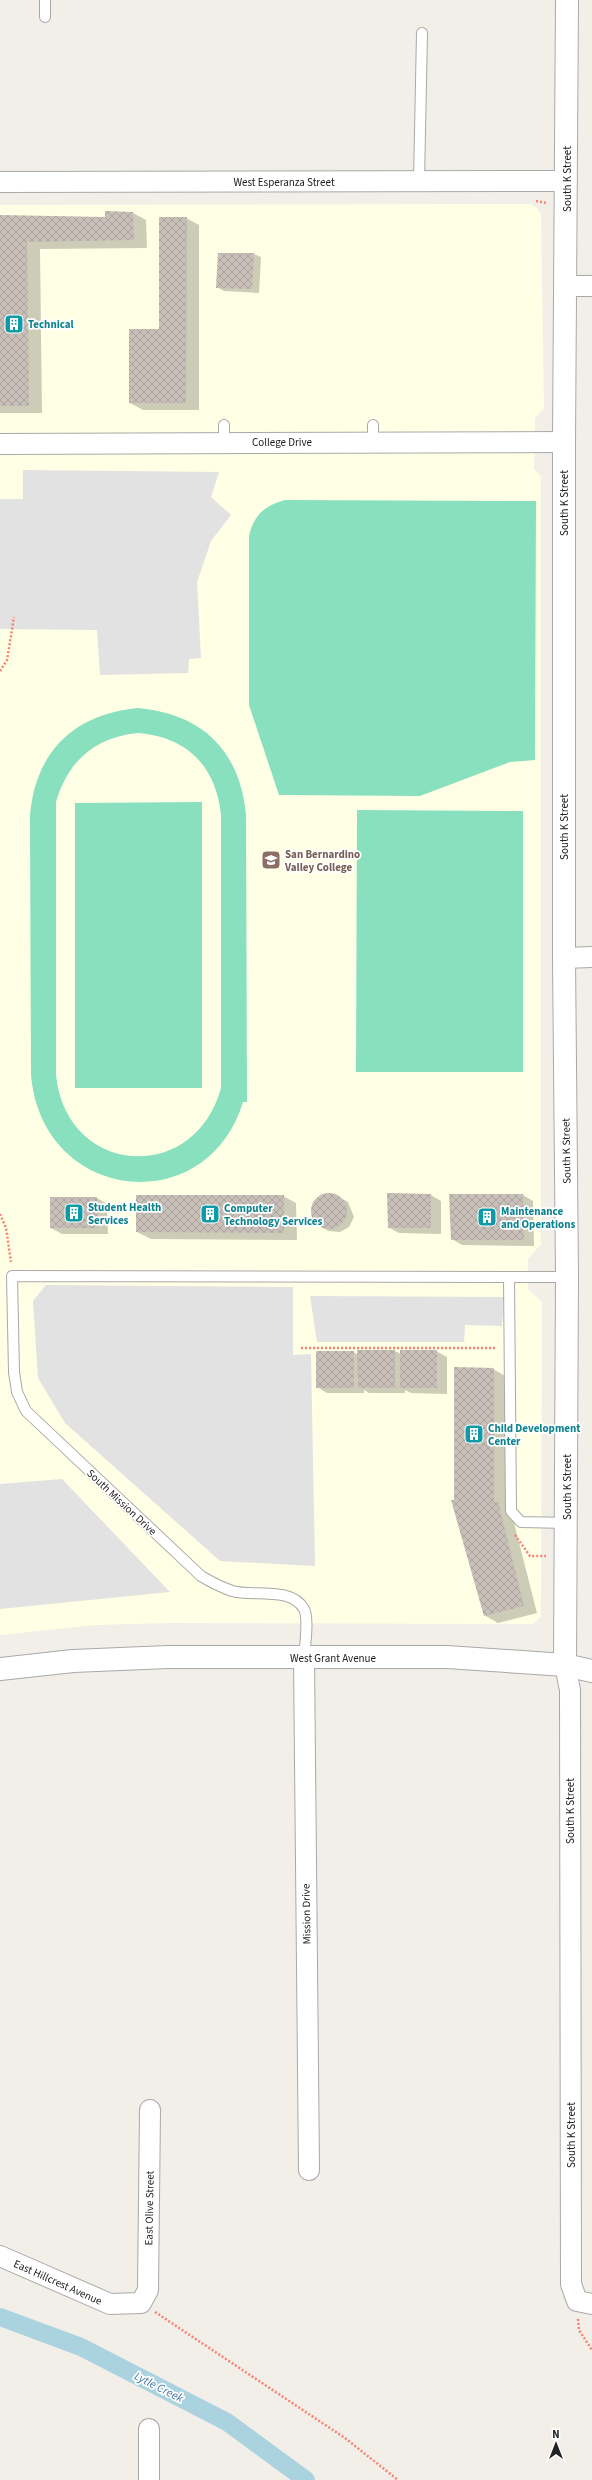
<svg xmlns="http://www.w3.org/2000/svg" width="592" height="2480" font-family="'Source Sans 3',sans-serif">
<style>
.education{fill:#ffffe5}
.pitch{fill:#88e0be;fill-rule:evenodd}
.parking{fill:#e2e2e2}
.shadow{fill:#0003}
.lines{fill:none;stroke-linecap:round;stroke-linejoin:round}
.canal{stroke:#aad3df;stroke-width:18}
.building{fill:url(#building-cross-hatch)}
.service-casing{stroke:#a9a9a9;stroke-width:12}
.minor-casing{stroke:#a9a9a9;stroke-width:22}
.tertiary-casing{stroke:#a9a9a9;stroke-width:24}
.path{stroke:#fa8072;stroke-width:2.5;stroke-dasharray:2 2;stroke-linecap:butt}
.service{stroke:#fff;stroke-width:10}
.minor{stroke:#fff;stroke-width:20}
.tertiary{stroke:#fff;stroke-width:22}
.labels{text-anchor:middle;stroke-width:3.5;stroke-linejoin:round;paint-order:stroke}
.street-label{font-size:11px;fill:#222;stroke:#fff}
.culture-label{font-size:11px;font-weight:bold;fill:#0d838f;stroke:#fff;text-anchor:start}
.education-label{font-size:11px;font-weight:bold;fill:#785e54;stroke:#fff;text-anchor:start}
.water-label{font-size:12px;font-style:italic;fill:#4a7aab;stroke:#fff}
</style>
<defs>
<pattern id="building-cross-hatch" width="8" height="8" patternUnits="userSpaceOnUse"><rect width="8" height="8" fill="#c7bfb8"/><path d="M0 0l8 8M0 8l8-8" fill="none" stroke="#aba49e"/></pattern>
</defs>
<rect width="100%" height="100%" fill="#f2efe9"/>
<path class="education" d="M530 204 537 208 541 214 544 408 535 418 534 469 541 476V1244L528 1259V1289L542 1302 541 1616 533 1624 169 1623 96 1625 0 1635V205Z"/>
<path class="pitch" d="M285 500 536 501 535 760 510 762 420 796 279 795 249 705V536C254 515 264 506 285 500Z
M138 708C202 714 240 750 246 815L247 1102H243C207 1221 42 1203 31 1075L30 816C35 752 74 714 138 708ZM138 733C187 737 216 766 221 815V1088C194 1186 66 1176 56 1075V802C68 761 95 737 138 733Z
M202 802V1088H75V803Z
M357 810 523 811V1072H356Z"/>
<path class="parking" d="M23 470 219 472 211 497 231 515 211 541 197 582 201 658 189 659 188 673 100 675 97 630 0 629V499H23Z
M46 1285 293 1287V1355L311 1354 315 1566 220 1561 65 1423 38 1378 33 1301Z
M310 1296 504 1297 502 1326 465 1325 464 1342H317Z
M62 1479 170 1592 0 1609V1484Z"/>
<path class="shadow" d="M133 213 146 220 147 248 40 249 42 413H0V216L106 218Z
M186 218 199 225V410H143L130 403 160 330Z
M219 254H254L261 257 259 293 224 291 217 287Z
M324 1194 336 1195 348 1202 354 1217 349 1227 340 1232 328 1231 312 1218V1206L314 1201Z
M431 1195 441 1201V1234L399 1233 388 1227Z
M450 1195H523L533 1201 534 1246 462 1245 452 1239Z
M283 1196 296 1203 297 1240 151 1239 137 1232Z
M51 1198H97L107 1204 108 1234H62L51 1228Z
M359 1351H395L401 1354 436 1351 447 1357V1394L411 1393 405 1390V1393H369L364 1390V1393H327L317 1387 353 1352 359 1355Z
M493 1369 507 1377 511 1511 537 1613 498 1623 484 1615 455 1501Z"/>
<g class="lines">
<path class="canal" d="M0 2317 81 2347 227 2422 306 2480"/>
</g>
<path class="building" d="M105 211 133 212 134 240 27 242 29 406H0V215L105 217Z
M159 217H187L186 403H129V329H159Z
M218 253H254L252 289 216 288Z
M311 1211a18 18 0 1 1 36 0a18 18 0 1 1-36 0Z
M387 1193 431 1194V1228H388Z
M449 1194H523L524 1240H451Z
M136 1195H284V1233L136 1232Z
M50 1197H97L98 1228H50Z
M357 1350H395V1388H358Z
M400 1350H437V1388H400Z
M316 1351H354V1388H316Z
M454 1367 494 1368V1502H498L524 1606 484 1616 451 1500H454Z"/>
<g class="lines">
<g class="service-casing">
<path id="service" d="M45 17V0
M419 181 422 33
M224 425V442
M373 442V425
M509 1277 511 1511 521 1522 567 1523
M304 1658C305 1646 309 1618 304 1609 291 1586 252 1597 232 1591 221 1587 211 1582 201 1576L26 1411 17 1392 14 1372 12 1276 567 1277"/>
</g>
<g class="minor-casing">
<path id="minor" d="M0 182 567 181
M567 286H592
M0 444 564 442
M564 958 592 957
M304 1658 309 2170
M565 1665 570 1690 571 2284 577 2301 592 2304
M0 2256 110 2304 141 2303 148 2290 150 2110
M149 2480V2429"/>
</g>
<g class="tertiary-casing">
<path id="tertiary" d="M565 1665 567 1277 564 958V442L567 0
M0 1669 73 1661 168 1657H447L565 1665 592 1671"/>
</g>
<path class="path" d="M536 201 546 203
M0 671 7 660 14 617
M0 1214 6 1228 11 1262
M301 1348H496
M515 1535 530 1556H546
M155 2312 345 2438 398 2480
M578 2319 579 2330 592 2350"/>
<use href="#service" class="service"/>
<use href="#minor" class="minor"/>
<use href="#tertiary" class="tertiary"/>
</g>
<defs>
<g id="building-square" transform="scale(1)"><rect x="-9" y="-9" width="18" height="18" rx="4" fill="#0f9aa8" stroke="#fff"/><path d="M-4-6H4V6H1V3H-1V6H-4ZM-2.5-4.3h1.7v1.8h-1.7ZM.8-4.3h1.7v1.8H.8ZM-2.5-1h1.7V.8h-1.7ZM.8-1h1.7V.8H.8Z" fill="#fff"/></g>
<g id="university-square" transform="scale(1)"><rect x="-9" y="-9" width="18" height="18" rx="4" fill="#8d6e63" stroke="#fff"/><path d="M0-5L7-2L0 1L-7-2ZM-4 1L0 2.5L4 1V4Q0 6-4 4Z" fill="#fff"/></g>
</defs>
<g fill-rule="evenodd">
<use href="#building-square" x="14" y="324"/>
<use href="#university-square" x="271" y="860"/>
<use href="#building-square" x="74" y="1213"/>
<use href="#building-square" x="210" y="1214"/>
<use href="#building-square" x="487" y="1217"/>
<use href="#building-square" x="474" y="1434"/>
</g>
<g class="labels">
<g class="street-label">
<text transform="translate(567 179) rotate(-90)" y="4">South K Street</text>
<text x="284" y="186">West Esperanza Street</text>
<text x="282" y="446">College Drive</text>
<text transform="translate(564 503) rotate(-90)" y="4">South K Street</text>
<text transform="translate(564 827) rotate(-90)" y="4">South K Street</text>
<text transform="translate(566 1151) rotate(-91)" y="4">South K Street</text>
<text transform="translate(567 1487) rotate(-90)" y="4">South K Street</text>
<text transform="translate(122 1502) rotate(43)" y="4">South Mission Drive</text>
<text x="333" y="1662">West Grant Avenue</text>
<text transform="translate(570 1811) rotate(-90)" y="4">South K Street</text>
<text transform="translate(306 1914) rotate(-91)" y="4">Mission Drive</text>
<text transform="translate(571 2135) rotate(-90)" y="4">South K Street</text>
<text transform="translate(149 2208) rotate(-89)" y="4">East Olive Street</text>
<text transform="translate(58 2282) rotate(24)" y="4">East Hillcrest Avenue</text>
</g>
<g class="culture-label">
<text x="28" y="328">Technical</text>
<text x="88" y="1211">Student Health<tspan x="88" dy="13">Services</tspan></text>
<text x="224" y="1212">Computer<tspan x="224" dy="13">Technology Services</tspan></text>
<text x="501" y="1215">Maintenance<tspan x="501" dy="13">and Operations</tspan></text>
<text x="488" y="1432">Child Development<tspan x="488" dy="13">Center</tspan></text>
</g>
<g class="education-label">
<text x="285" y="858">San Bernardino<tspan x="285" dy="13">Valley College</tspan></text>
</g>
<g class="water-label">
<text transform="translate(159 2387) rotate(27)" y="4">Lytle Creek</text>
</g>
</g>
<g transform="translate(556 2444)" stroke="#ffffff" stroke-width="3" paint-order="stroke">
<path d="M0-3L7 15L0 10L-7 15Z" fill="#222222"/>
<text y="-6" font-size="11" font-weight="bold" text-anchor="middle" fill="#222222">N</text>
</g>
</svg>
